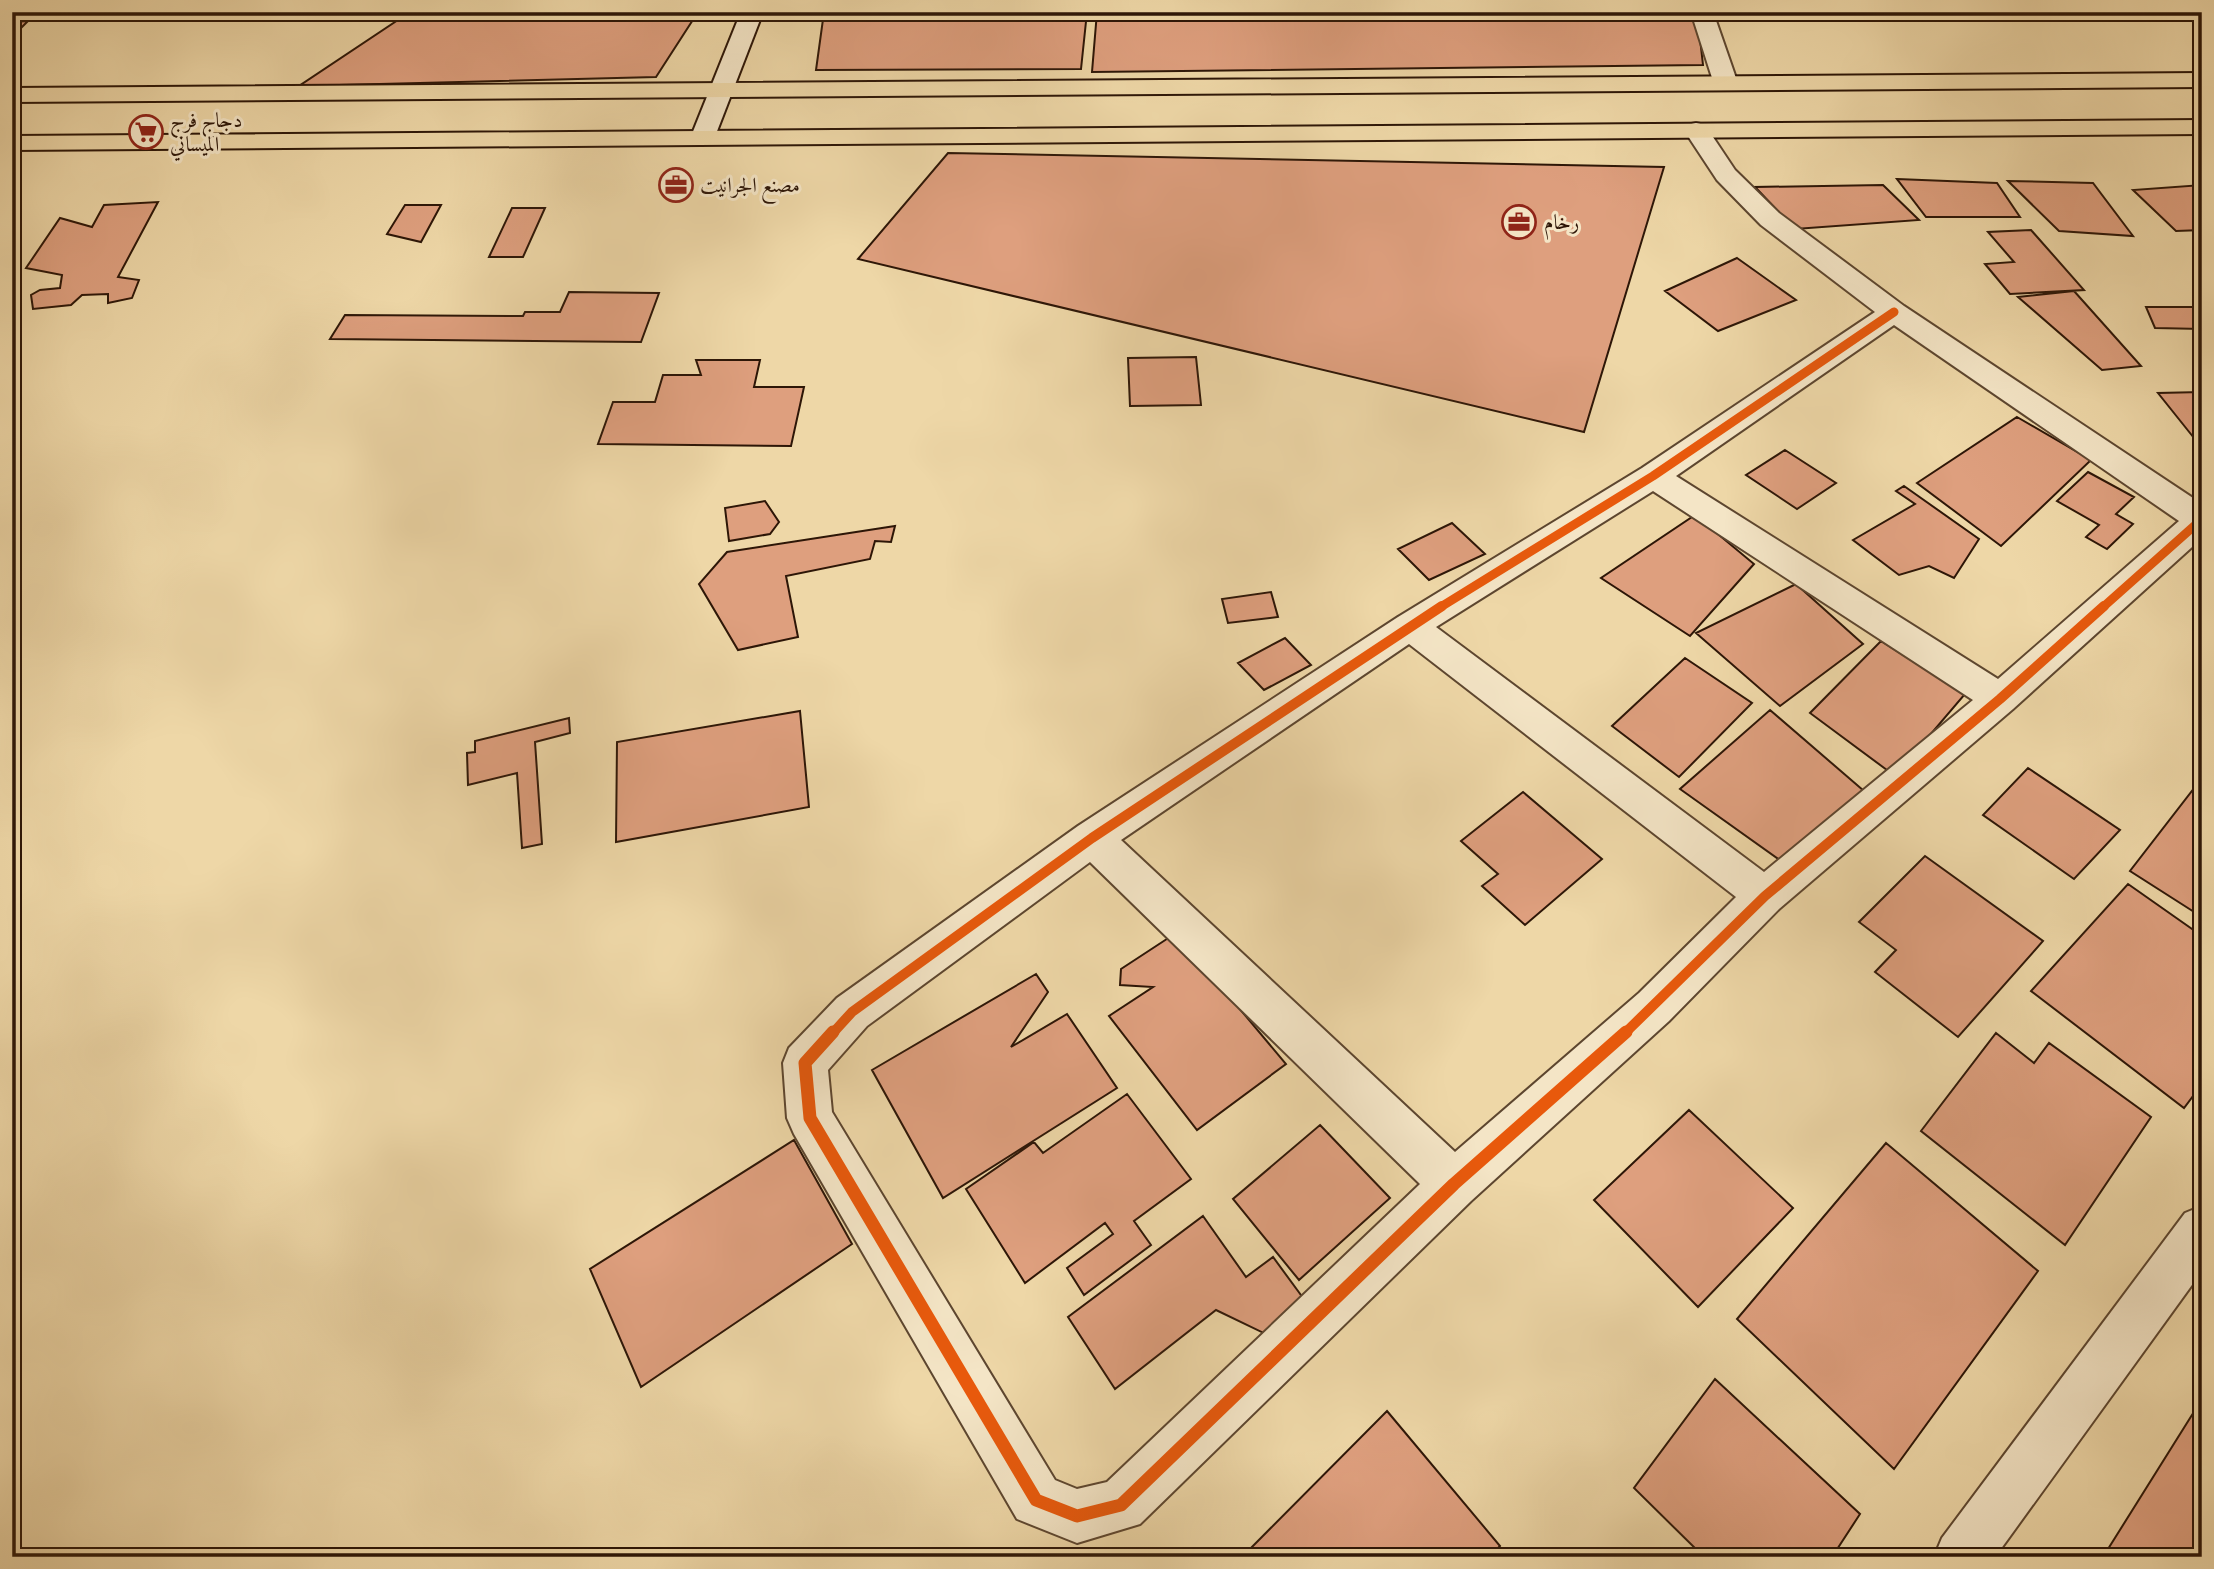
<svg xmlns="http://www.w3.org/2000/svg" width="2214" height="1569" font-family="Vollkorn,Amiri,serif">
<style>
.building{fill:#de9f7e;stroke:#2d1607;stroke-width:2}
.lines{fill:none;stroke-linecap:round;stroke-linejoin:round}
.street-casing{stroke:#5d462f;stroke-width:4}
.secondary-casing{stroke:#2d1607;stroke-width:4}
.primary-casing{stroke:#2d1607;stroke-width:4}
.street{fill:#f4e5c6;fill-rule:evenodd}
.secondary{fill:#f4e5c6;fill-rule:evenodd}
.primary{fill:#eed7a7;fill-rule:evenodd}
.cycleway-far2-casing{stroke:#f4e5c6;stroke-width:12}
.cycleway-far1-casing{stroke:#f4e5c6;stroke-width:15}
.cycleway-casing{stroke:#f4e5c6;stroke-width:18}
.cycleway-far2{stroke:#e8590c;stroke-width:9}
.cycleway-far1{stroke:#e8590c;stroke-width:10}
.cycleway{stroke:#e8590c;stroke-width:13}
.labels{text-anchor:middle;stroke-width:6;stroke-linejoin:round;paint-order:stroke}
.far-poi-label{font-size:21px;fill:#2d1607;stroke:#f4e5c6;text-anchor:start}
</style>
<rect width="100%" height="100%" fill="#eed7a7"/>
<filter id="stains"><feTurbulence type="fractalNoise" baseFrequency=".00286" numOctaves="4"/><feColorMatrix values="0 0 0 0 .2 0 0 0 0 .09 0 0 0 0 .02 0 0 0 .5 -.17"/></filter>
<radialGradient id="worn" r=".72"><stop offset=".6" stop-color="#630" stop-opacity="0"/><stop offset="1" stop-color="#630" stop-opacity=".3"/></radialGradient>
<path class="building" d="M410 12H698L656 77 299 86Z
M824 12H1087L1081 69 816 70Z
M1097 12H1697L1703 65 1092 72Z
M28 21 12 37V22Z
M948 153 1664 167 1584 432 858 259Z
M1897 179 1997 183 2020 217H1926Z
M2008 181 2093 183 2133 236 2059 231Z
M1883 185 1919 220 1795 229 1755 187Z
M2202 185V230L2176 231 2133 190Z
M158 202 118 277 139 280 132 298 108 303V294L82 295 71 305 33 309 31 295 40 290 60 288 62 275 26 268 60 218 92 227 104 205Z
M405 205H441L421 242 387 234Z
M512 208H545L523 257H489Z
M2031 230 2084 290 2010 294 1985 264 2014 262 1988 232Z
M1737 258 1796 300 1718 331 1665 291Z
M2074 291 2141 366 2102 370 2018 297Z
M569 292 659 293 641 342 330 339 345 315 523 316 525 312H560Z
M2146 307H2202V329L2155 328Z
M1196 357 1201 405 1130 406 1128 358Z
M696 360H760L754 387H804L791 446 598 444 613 402H655L663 375H701Z
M2202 392V448L2158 393Z
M2017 417 2091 460 2001 546 1917 483Z
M1785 450 1836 483 1797 509 1746 475Z
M2088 472 2134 497 2116 514 2133 524 2107 549 2086 537 2099 525 2057 501Z
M1904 486 1979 539 1954 578 1929 566 1899 575 1853 540 1915 504 1896 491Z
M765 501 779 522 770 534 729 541 725 508Z
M1695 515 1754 564 1690 636 1601 578Z
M1452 523 1485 554 1429 580 1398 549Z
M895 526 891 542 875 541 870 559 786 576 798 637 738 650 699 584 727 552Z
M1796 584 1863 644 1780 706 1696 633Z
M1271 592 1278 617 1228 623 1222 599Z
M1285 638 1311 665 1264 690 1238 663Z
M1881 641 1965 694 1895 776 1810 713Z
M1685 658 1752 703 1679 777 1612 726Z
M1770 710 1864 791 1784 863 1680 789Z
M800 711 809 807 616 842 617 742Z
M569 718 570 733 535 742 542 844 522 848 517 773 468 785 467 753 475 752V741Z
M2028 768 2120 830 2074 879 1983 815Z
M2202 778V917L2130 871Z
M1523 792 1602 859 1525 925 1482 886 1498 874 1461 841Z
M1925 856 2043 941 1958 1037 1875 972 1896 950 1859 922Z
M2128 884 2202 936V1084L2184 1108 2031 991Z
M1176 933 1286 1064 1197 1130 1109 1016 1153 987 1120 985 1121 969Z
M1036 974 1048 992 1011 1047 1067 1014 1117 1088 943 1198 872 1070Z
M1996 1033 2034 1063 2049 1043 2151 1117 2065 1245 1921 1131Z
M1127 1094 1191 1179 1134 1221 1151 1245 1084 1295 1067 1268 1113 1234 1105 1223 1025 1283 966 1189 1034 1142 1043 1153Z
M1689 1110 1793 1208 1698 1307 1594 1200Z
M1320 1125 1390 1198 1299 1280 1233 1199Z
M794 1140 852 1244 641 1387 590 1269Z
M1886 1143 2038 1271 1894 1469 1737 1319Z
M1203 1216 1246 1277 1273 1257 1309 1306 1272 1337 1216 1310 1115 1389 1068 1317Z
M1715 1379 1860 1514 1832 1557H1704L1634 1488Z
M2202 1399V1557H2103Z
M1387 1411 1500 1546 1490 1557H1242Z"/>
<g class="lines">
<g class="street-casing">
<path id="street" d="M1691 12H1713L1738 84 1734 89H1718L1714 84Z
M1696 123 1705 125 1735 170 1779 213 1904 306 2202 504V538L2013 709 1779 909 1669 1021 1471 1201 1140 1524 1077 1543 1017 1519 794 1134 787 1118 783 1063 789 1048 837 998 1078 826 1398 617 1642 468 1875 312 1761 225 1717 180 1684 130 1687 125ZM1894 325 2179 521 1998 679 1676 476ZM1653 491 1973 700 1764 872 1436 627ZM1409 644 1736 897 1639 993 1455 1152 1121 840ZM1090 862 1420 1184 1107 1482 1077 1489 1055 1480 832 1112 828 1070 867 1026Z
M2202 1206V1271L1995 1557H1934L1942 1538 2185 1213Z"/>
</g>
<g class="secondary-casing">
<path id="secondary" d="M741 12H763L714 139 711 144H693L690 139Z"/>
</g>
<g class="primary-casing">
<path id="primary" d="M2202 73V87L12 102V88Z
M2202 120V134L12 150V136Z"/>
</g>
<use href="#street" class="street"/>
<use href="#secondary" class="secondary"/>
<use href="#primary" class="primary"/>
<g class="cycleway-far2-casing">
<path id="cycleway-far2" d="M1439 608 1653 476 1894 312
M2102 608 2202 519"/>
</g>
<g class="cycleway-far1-casing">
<path id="cycleway-far1" d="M832 1034 852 1012 1092 838 1442 606
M1624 1034 1765 896 2000 699 2104 606"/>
</g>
<g class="cycleway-casing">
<path id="cycleway" d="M833 1032 805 1063 810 1118 1036 1500 1077 1516 1121 1505 1454 1184 1626 1032"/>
</g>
<use href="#cycleway-far2" class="cycleway-far2"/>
<use href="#cycleway-far1" class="cycleway-far1"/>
<use href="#cycleway" class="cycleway"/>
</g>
<defs>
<g id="supermarket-ring" transform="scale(1.75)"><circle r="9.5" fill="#f4e5c6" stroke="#8f2418" stroke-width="1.5"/><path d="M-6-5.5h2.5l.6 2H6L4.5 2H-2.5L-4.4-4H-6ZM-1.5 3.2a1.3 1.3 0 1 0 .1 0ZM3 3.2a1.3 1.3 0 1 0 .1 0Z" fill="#8f2418"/></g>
<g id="office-ring" transform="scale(1.75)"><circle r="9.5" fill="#f4e5c6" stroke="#8f2418" stroke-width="1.5"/><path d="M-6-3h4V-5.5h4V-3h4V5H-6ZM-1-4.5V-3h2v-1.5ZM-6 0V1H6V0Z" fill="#8f2418"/></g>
</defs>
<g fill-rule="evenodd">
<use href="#supermarket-ring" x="146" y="132"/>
<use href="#office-ring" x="676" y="185"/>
<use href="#office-ring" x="1519" y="222"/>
</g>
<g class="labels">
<g class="far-poi-label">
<text x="170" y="127">دجاج فرج<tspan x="170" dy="24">الميساني</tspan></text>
<text x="700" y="192">مصنع الجرانيت</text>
<text x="1544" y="229">رخام</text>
</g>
</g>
<rect width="2214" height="1569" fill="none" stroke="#eed7a7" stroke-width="42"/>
<rect x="14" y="14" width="2186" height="1541" fill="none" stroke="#2d1607" stroke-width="3.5"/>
<rect x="21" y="21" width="2172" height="1527" fill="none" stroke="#2d1607" stroke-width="2"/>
<rect width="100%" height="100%" filter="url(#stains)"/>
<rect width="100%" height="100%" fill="url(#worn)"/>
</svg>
